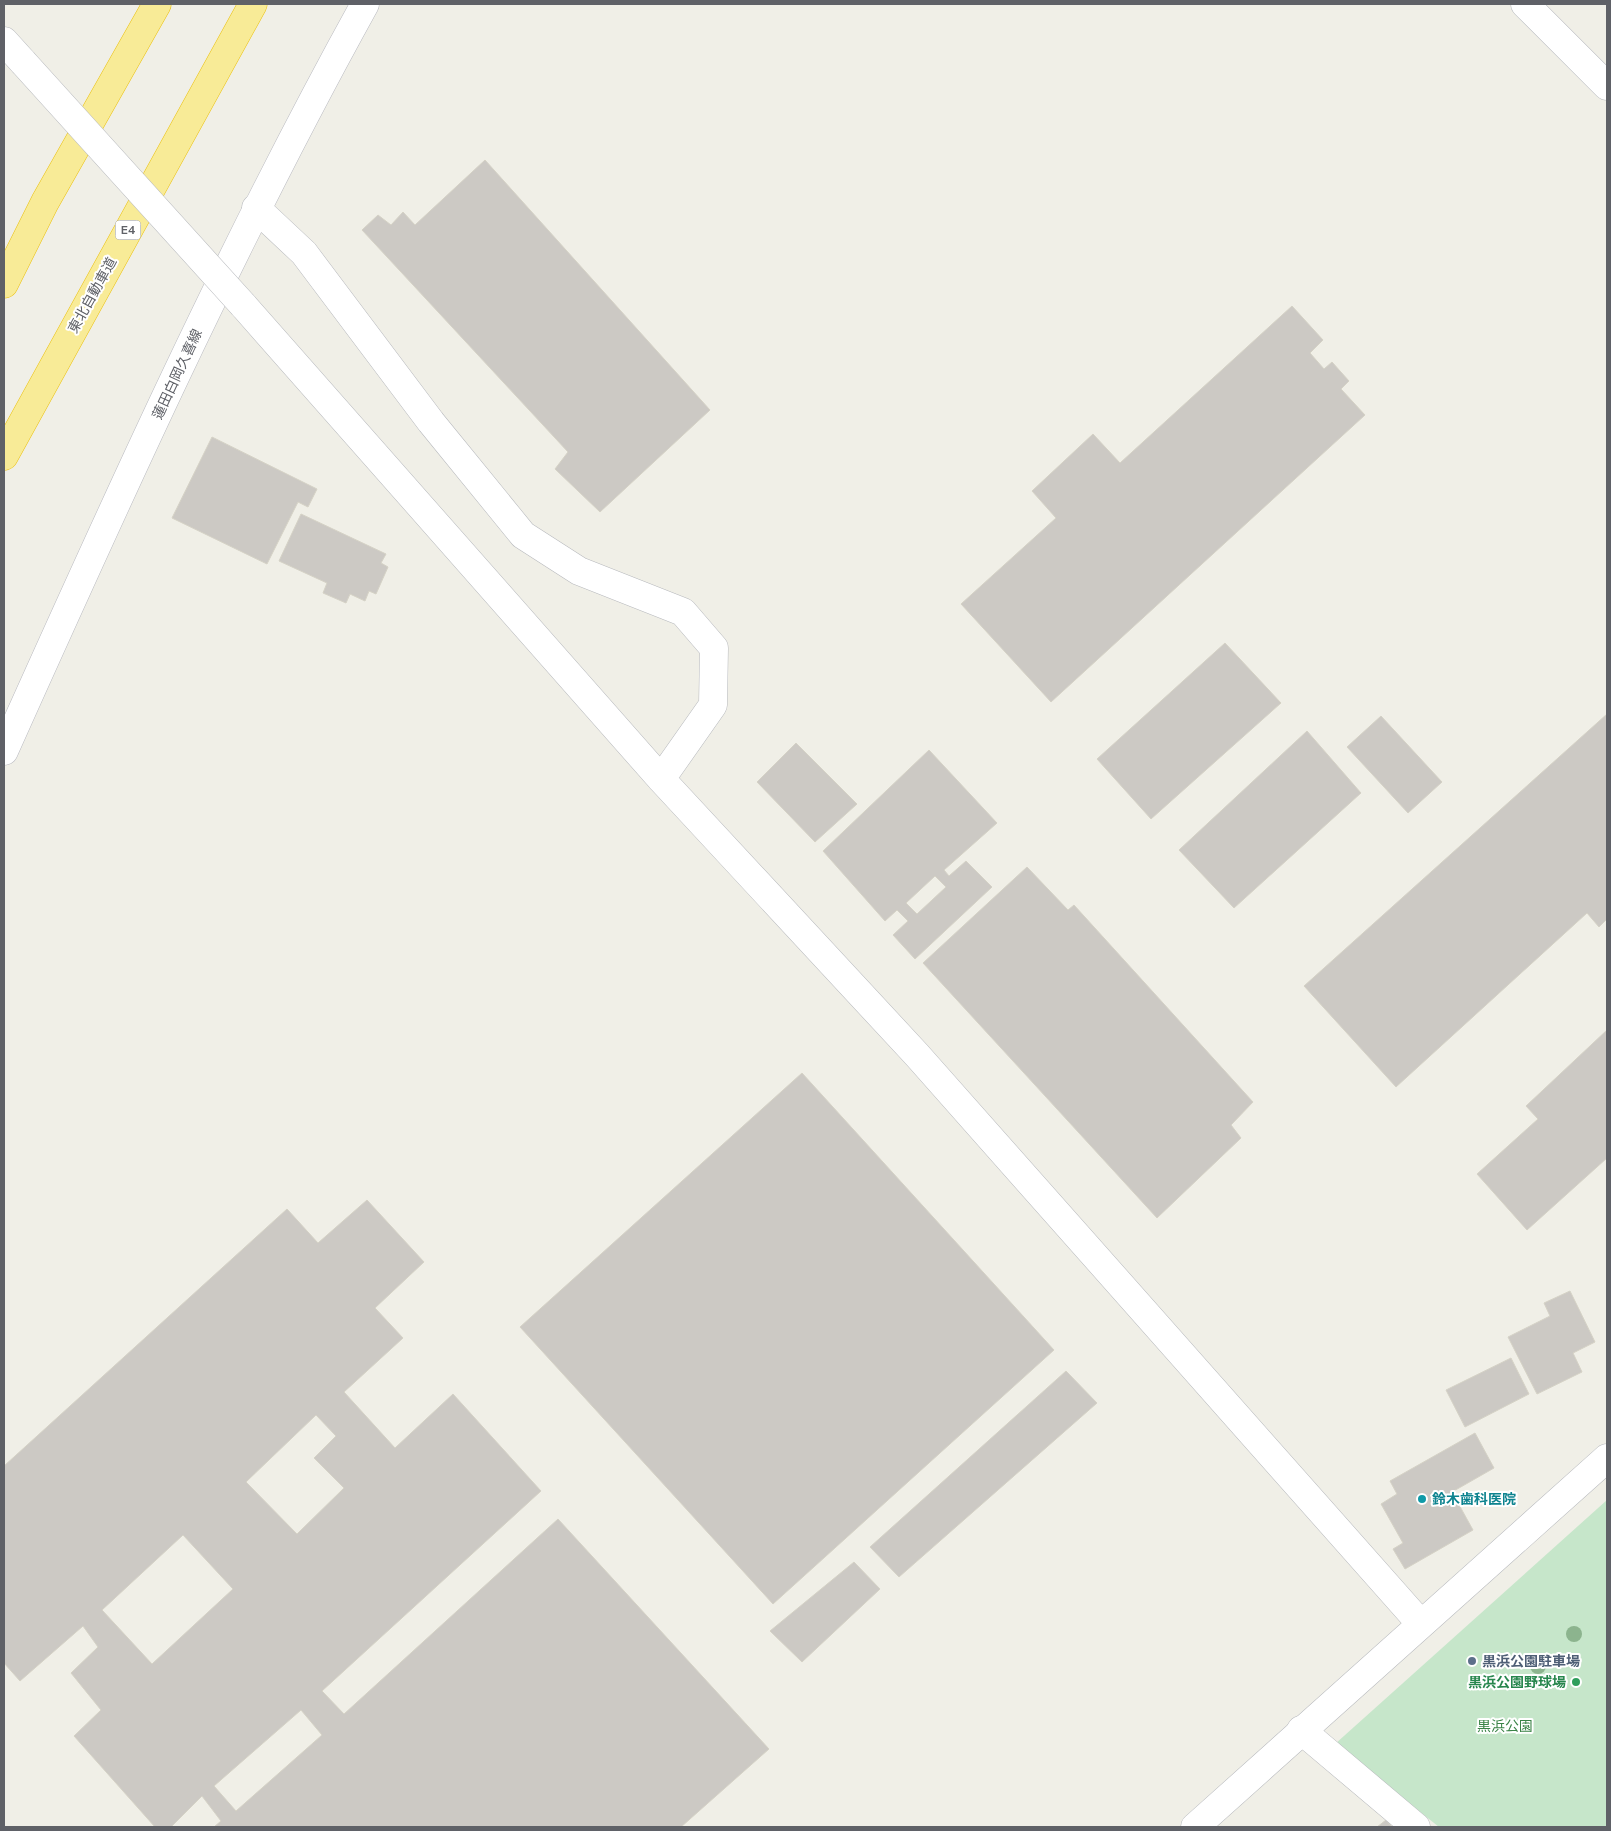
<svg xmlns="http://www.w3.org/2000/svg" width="1611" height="1831" font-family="'Nunito Sans','Noto Sans JP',sans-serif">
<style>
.park{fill:#c6e6ca}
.building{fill:#ccc9c4;stroke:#d5d2c6;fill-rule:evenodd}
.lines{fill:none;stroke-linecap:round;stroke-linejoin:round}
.minor-casing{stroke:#b7b9bd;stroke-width:29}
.tertiary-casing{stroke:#b7b9bd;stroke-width:29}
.secondary-casing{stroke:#b9bac0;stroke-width:29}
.motorway-casing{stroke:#ebc00c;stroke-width:29}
.minor{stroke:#fff;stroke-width:28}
.tertiary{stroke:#fff;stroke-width:28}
.secondary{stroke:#fff;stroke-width:28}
.motorway{stroke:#f8eb97;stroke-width:28}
.tertiary-bridge-casing{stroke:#b7b9bd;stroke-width:29;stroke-linecap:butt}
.tertiary-bridge{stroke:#fff;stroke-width:28}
.tree{fill:#8cb48e}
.culture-dot{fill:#0f9aa8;stroke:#fff;stroke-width:2}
.service-dot{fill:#5c6f8a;stroke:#fff;stroke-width:2}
.leisure-dot{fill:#2e9e5b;stroke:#fff;stroke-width:2}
.labels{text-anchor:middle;stroke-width:4;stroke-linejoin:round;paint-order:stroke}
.shield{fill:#fff;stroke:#8f9095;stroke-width:1}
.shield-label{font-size:12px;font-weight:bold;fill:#5f6167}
.street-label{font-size:14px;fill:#5f6167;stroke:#fff}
.culture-label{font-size:14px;font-weight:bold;fill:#0d838f;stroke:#fff;text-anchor:start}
.service-label{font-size:14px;font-weight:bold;fill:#4e5e75;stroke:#fff;text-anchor:start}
.leisure-label{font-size:14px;font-weight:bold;fill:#27864d;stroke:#fff;text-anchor:end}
.park-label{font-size:14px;fill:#3a8346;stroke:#fff}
</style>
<rect width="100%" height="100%" fill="#f0efe7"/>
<path class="park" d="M1607 1500V1827H1439L1335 1744Z"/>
<path class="building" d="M485 160 710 410 600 512 555 469 568 452 362 230 378 215 391 225 403 212 415 225Z
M1292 306 1323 340 1310 353 1324 369 1332 362 1349 381 1341 389 1365 415 1051 702 961 604 1056 518 1032 491 1093 434 1120 463Z
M212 437 317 489 308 507 298 502 267 564 172 518Z
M301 514 386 554 381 563 388 567 376 594 369 591 365 601 350 594 346 603 323 593 327 583 279 561Z
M1225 643 1281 703 1151 819 1097 759Z
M1607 714V919L1599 927 1587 913 1396 1087 1304 986Z
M1381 716 1442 782 1408 813 1347 747Z
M1307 731 1361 793 1234 908 1179 850Z
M796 743 857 804 815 842 757 782Z
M929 750 997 823 944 870 949 876 966 861 992 887 915 959 893 935 908 921 897 910 885 921 823 851ZM935 876 946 887 917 914 906 903Z
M1027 867 1068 910 1074 905 1253 1102 1231 1125 1241 1138 1157 1218 923 963Z
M1607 1030V1158L1527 1230 1477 1174 1538 1119 1526 1106Z
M802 1073 1054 1350 773 1604 520 1327Z
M367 1200 424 1262 375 1308 403 1338 344 1392 395 1448 453 1394 541 1491 322 1691 344 1714 558 1519 769 1749 681 1827H214L221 1821 202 1796 171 1827H155L74 1736 101 1710 71 1673 98 1647 83 1626 20 1681 4 1663V1466L287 1209 318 1243ZM316 1415 336 1436 314 1458 344 1488 297 1534 246 1482ZM183 1535 233 1589 152 1664 102 1610ZM301 1710 322 1735 236 1811 214 1786Z
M1570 1291 1595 1342 1573 1353 1582 1372 1537 1394 1508 1337 1550 1316 1544 1303Z
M1511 1358 1529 1394 1465 1427 1446 1390Z
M1066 1371 1097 1403 899 1577 870 1547Z
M1475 1433 1494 1468 1452 1492 1473 1530 1405 1569 1393 1549 1403 1543 1381 1504 1397 1494 1390 1481Z
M854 1562 880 1589 802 1662 770 1631Z
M1386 1820 1392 1827H1377Z"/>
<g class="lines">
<g class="minor-casing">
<path id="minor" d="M1525 4 1607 86
M1301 1730 1416 1827"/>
</g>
<g class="tertiary-casing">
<path id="tertiary" d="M4 41 23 62
M256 208 304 253 431 422 523 535 579 571 683 612 714 648 713 705 661 779
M243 305 661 779 917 1055 1421 1624
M1195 1827 1607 1458"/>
</g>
<g class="secondary-casing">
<path id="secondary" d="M4 751C117 499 231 246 365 4"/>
</g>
<g class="motorway-casing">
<path id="motorway" d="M4 284 45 202 157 4
M4 456 253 4"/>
</g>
<use href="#minor" class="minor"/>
<use href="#tertiary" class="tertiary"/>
<use href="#secondary" class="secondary"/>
<use href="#motorway" class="motorway"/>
<g class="tertiary-bridge-casing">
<path id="tertiary-bridge" d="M23 62 243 305"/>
</g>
<use href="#tertiary-bridge" class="tertiary-bridge"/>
</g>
<g class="tree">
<circle cx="1574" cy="1634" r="8"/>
<circle cx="1538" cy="1666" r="8"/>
</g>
<circle class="culture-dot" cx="1422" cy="1499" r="5"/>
<circle class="service-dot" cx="1472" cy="1661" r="5"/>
<circle class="leisure-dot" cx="1576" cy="1682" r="5"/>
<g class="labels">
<rect class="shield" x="115.5" y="220.5" width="25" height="19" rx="4"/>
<g class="shield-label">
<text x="128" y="234">E4</text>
</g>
<g class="street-label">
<text transform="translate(92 295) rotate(-61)" y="5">東北自動車道</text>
<text transform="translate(177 374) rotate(-65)" y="5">蓮田白岡久喜線</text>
</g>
<g class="culture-label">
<text x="1432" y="1504">鈴木歯科医院</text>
</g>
<g class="service-label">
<text x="1482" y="1666">黒浜公園駐車場</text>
</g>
<g class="leisure-label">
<text x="1566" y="1687">黒浜公園野球場</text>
</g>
<g class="park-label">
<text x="1505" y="1731">黒浜公園</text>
</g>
</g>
<rect width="1611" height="1831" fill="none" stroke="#5f6167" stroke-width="10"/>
</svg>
